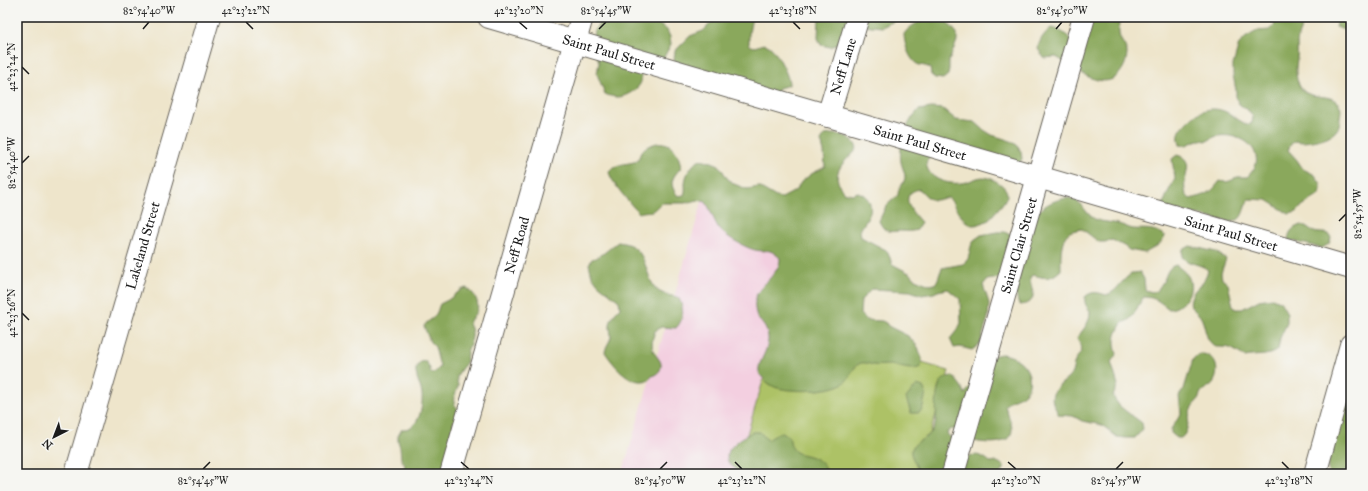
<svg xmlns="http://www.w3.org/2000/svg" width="1368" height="491" font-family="'IM FELL Great Primer',serif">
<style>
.built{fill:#f3cfe0}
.green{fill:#adc266;stroke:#646f41}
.forest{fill:#8aa85b;stroke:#53623c}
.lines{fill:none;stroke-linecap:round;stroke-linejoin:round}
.minor-casing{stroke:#666259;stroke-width:24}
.minor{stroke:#fff;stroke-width:22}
.ticks{fill:none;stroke:#1c1c1c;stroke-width:1.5}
.labels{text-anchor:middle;stroke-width:4;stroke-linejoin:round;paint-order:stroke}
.street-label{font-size:14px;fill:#1c1c1c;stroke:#f6f6f2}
.neatline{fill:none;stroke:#1c1c1c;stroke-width:1.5}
.ticks-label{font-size:10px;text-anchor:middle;fill:#1c1c1c}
</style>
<rect width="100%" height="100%" fill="#f6f6f2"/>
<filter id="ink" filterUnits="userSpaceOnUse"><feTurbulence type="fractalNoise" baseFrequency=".025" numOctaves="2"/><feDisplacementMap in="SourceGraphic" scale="8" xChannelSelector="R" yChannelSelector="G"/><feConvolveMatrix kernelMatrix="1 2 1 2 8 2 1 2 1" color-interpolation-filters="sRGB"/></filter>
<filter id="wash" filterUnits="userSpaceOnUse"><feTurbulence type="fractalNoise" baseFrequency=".012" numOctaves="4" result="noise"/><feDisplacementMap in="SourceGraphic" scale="16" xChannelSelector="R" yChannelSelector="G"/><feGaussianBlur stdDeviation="0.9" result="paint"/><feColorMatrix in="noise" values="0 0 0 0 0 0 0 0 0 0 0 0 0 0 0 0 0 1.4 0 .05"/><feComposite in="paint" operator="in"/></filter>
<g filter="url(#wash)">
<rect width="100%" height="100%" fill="#eee5cb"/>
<path class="built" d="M703 199 808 230 782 321 949 371 919 474H622Z"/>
<path class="green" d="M781 321 949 371 918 474H735Z"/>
<path class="forest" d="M609 17H648L667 30 670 37 671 44 663 59 636 69C638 71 641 75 641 77 644 87 626 97 618 97 614 97 609 96 605 94L597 74 599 62 592 43V37L596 28 603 20Z
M718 17H752L749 33V44C756 52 760 40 769 46 776 50 790 77 789 85L779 88 772 101 674 61 675 51 690 36 703 31 713 21 717 19Z
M819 17H902L882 27 862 25 841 43 830 47 821 45 818 38Z
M1090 17H1119C1119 24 1118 32 1120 38 1122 43 1126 46 1127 52 1127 61 1124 68 1119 74 1102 94 1071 65 1056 57L1044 58 1038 49C1039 40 1044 34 1051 28 1060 29 1065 34 1072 40Z
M1277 17H1304C1303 27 1300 29 1298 37 1296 44 1298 52 1297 59 1296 67 1295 74 1298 82 1304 103 1328 91 1338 103 1342 107 1341 112 1340 117 1340 123 1339 128 1335 132 1329 139 1304 144 1295 141L1291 144 1288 150 1297 160 1303 169 1315 175 1321 184V190L1318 196 1302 206 1297 212 1289 214 1267 200 1249 199C1242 209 1245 221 1230 222L1162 207 1168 192 1175 179 1172 159 1177 155C1201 161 1174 185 1190 199 1206 195 1209 195 1220 181 1227 183 1231 181 1237 177H1247C1253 171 1258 165 1256 156 1252 139 1232 134 1218 136 1214 136 1210 140 1207 141 1204 141 1202 139 1200 140 1192 140 1190 147 1180 145 1177 134 1179 131 1186 123 1198 110 1213 104 1230 114 1236 118 1241 122 1248 125L1252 123 1253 117 1250 112 1239 104 1236 98V90L1233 75V65L1239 44 1245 38 1257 31 1270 30 1274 26Z
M1335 17H1351V32L1341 29 1336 27Z
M935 18 945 20 957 33V41L949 61V69L948 75 943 79 935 78 931 75 930 68C925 65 921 66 917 64 909 59 904 43 904 34 912 23 923 20 935 18Z
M931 108 943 109 956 120 975 122 984 130 992 135 1011 141 1018 146 1021 152 1022 159 1017 166H964L931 157C928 159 925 162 927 167 931 181 952 186 966 182 974 180 980 175 989 178 995 180 1006 186 1007 193 1009 200 993 213 989 220 984 222 979 225 974 225 964 226 955 205 949 198 944 198 941 199 936 200 929 201 924 193 919 189 898 194 911 212 921 222L917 230C911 232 906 231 900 231 888 232 885 233 879 221L886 206 898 195C898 188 902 186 904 181 907 175 902 168 901 162 898 146 907 120 919 110Z
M832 134C844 135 852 136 857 148 854 154 850 156 846 160 835 172 835 179 843 192L852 194 858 192C870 196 874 208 867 219 865 223 862 226 860 231L861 237 886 250 888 252 892 264 911 274 915 279 930 285 935 284C939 279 939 274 942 268L963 264 968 259 971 246 974 240 981 235 997 232H1005L1008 234H1016C1031 218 1044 200 1068 198 1080 197 1086 216 1097 220 1103 222 1111 222 1118 224 1123 225 1128 228 1133 229 1147 230 1152 227 1165 236 1162 245 1153 248 1145 253L1129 250 1124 246 1112 240 1105 242H1099L1082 229C1079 230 1075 230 1072 231 1059 236 1061 258 1061 270 1051 279 1047 279 1033 275L1030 277C1030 289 1041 302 1021 305L1018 303 1017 297 1000 278 987 280 983 285 989 303 988 318 980 344 972 350 960 347 954 348 950 339 958 329 961 323 960 299 948 289 938 291 934 293 922 295 910 291 872 289 861 300 860 314 866 320 882 321 886 323 888 326 908 336 918 347 922 359 921 367C918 368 916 369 912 369 905 369 898 366 891 365 885 365 879 366 873 365 869 364 865 362 861 363 852 366 851 378 844 383 831 392 793 392 778 388 772 387 765 381 761 376 750 362 785 343 757 318 756 313 754 307 755 302 755 286 781 275 780 258 767 246 768 253 755 250 746 248 722 235 718 227 713 219 711 210 706 202L698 200 685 203H661C649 216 652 209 639 213 632 206 609 180 609 171 615 164 626 164 634 162 640 160 639 153 643 150 645 147 648 146 651 145 669 137 679 151 681 168 672 177 668 184 678 196L684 195C686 190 685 188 685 183 686 173 691 167 698 160L712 162 719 165 727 178 734 184 747 189 759 187 776 197 782 198 795 191 802 181 813 173 825 167 824 152 821 141 825 135Z
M1302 225C1306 227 1308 229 1312 231 1317 234 1323 232 1329 234L1331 238 1329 244 1322 248 1288 240C1289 231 1293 227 1302 225Z
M618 242C645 245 643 264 652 283 654 286 656 290 660 292 665 295 672 296 678 297 684 307 685 319 676 328L661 327 655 331C653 337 651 344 653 350 655 356 662 360 661 366 661 372 656 374 651 377 649 379 646 381 643 381 628 383 612 363 605 352 606 347 608 344 610 340 612 335 610 332 610 327 609 320 616 313 620 307L619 301 598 284 592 276 589 264 592 259C603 256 609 248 618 242Z
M1190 246 1216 252 1226 259 1221 273 1222 279 1228 284 1233 306 1235 309H1242L1259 300 1272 298 1280 301 1287 313V323L1280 338 1278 350C1265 358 1258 354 1245 357 1240 354 1235 350 1230 348 1223 346 1217 349 1212 344 1204 337 1206 325 1200 316 1195 310 1188 308 1191 298 1194 287 1206 284 1208 270 1200 263 1189 265 1182 257L1183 250Z
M1176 265C1180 268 1185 272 1188 276 1196 290 1184 308 1169 309 1161 303 1155 297 1144 297 1136 306 1135 320 1122 323 1115 335 1113 340 1117 354L1111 362 1118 385 1113 396C1119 409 1131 414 1142 423L1143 429 1135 438H1126L1117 437 1102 425 1082 421 1073 416 1059 415C1056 409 1050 401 1053 394 1056 386 1065 382 1070 376 1073 372 1073 368 1074 364 1078 352 1087 353 1077 338 1083 329 1090 324 1090 311 1087 307 1084 304 1085 297 1091 291 1098 292 1106 295 1120 292 1123 272 1140 272L1144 279 1145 290 1152 292 1157 291C1159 287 1162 284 1164 280 1167 273 1168 267 1176 265Z
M466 288C473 291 480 302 477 310 475 316 470 318 469 324 478 340 464 347 467 361 464 367 458 371 457 377 456 380 458 383 458 386 457 391 455 394 454 398 452 410 466 406 453 423L456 434 444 469 436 470 433 474H401L403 472 405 465 401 459 400 447 398 441V436L402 429C419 430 423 408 422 394 421 387 417 380 416 373 415 369 418 365 420 362L425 361 429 366 431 373H434L440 367 435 347 430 342 424 326C428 320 434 319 436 314 438 311 438 308 440 304L448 300 461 290Z
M1001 354C1019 355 1036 372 1027 390 1022 399 1011 397 1005 406 1007 413 1011 421 1012 428 1013 448 981 443 969 440L960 430 951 429 947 432 948 435 959 445 964 459C975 453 981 454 990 462 996 461 1000 462 1004 467L1000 474H990L981 471 974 474H918C918 465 910 457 911 451 914 439 931 440 935 425 939 410 930 377 953 376L961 386 965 394 992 356Z
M1201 354C1207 354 1210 356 1214 361 1219 368 1217 381 1210 386 1207 388 1204 389 1202 391 1199 394 1200 397 1198 400 1197 402 1193 404 1192 407 1187 416 1190 432 1181 438H1177L1171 433V429L1181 414 1179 396 1184 389 1193 359 1197 355Z
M917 385 923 387 926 393 922 410 918 413H911L906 398Z
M1351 396V469L1344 471 1341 474H1330L1328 471V462C1332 449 1341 402 1351 396Z
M752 432H760L765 438 768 440 780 432C795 435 786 444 796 452 799 454 801 454 805 455 815 457 826 463 827 474H750L748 472C742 472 738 470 733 467 715 454 742 437 752 432Z"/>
</g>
<g filter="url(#ink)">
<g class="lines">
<g class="minor-casing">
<g id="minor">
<path id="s1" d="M489 17 1351 268"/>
<path id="s2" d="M828 116 858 17"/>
<path id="s3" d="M76 474 209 17"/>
<path id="s4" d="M451 474 582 17"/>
<path id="s5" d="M953 474 1084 17"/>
<path d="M1315 474 1351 345"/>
</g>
</g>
<use href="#minor" class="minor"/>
</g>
</g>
<path class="ticks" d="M246 22 253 29M519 22 527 29M793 22 800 29M143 29 149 22M599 29 606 22M1056 29 1062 22M22 67 29 74M22 163 29 156M1339 221 1346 214M22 313 29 320M461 462 469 469M735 462 742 469M1008 462 1016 469M1282 462 1289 469M203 469 210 462M660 469 667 462M1116 469 1123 462"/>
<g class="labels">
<g class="street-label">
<text dy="5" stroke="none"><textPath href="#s1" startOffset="125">Saint Paul Street</textPath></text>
<text dy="5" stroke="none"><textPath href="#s2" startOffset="52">Neff Lane</textPath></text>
<text dy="5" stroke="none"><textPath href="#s1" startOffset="449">Saint Paul Street</textPath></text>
<text dy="5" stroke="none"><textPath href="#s1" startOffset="773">Saint Paul Street</textPath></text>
<text dy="5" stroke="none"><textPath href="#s4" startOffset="238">Neff Road</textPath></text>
<text dy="5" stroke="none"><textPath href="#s3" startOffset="238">Lakeland Street</textPath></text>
<text dy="5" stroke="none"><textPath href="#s5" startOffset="238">Saint Clair Street</textPath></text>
</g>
</g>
<rect width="1368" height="491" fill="none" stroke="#f6f6f2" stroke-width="44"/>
<g transform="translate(54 437) rotate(222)" stroke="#f6f6f2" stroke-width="3" paint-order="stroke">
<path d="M0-3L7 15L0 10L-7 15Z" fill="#1c1c1c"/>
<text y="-6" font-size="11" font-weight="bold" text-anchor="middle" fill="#1c1c1c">N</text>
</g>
<rect x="22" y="22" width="1324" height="447" class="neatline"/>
<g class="ticks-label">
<text x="149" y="14">82°54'40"W</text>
<text x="246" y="14">42°23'22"N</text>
<text x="519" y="14">42°23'20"N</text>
<text x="606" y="14">82°54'45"W</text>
<text x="793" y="14">42°23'18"N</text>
<text x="1062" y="14">82°54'50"W</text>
<text transform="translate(11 67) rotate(-90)" y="4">42°23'24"N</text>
<text transform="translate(11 163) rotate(-90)" y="4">82°54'40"W</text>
<text transform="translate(1357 214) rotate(-90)" y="4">82°54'55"W</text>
<text transform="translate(11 313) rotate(-90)" y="4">42°23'26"N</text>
<text x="203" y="484">82°54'45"W</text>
<text x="469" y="484">42°23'24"N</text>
<text x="660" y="484">82°54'50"W</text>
<text x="742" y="484">42°23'22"N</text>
<text x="1016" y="484">42°23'20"N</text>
<text x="1116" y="484">82°54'55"W</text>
<text x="1289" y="484">42°23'18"N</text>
</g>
</svg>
